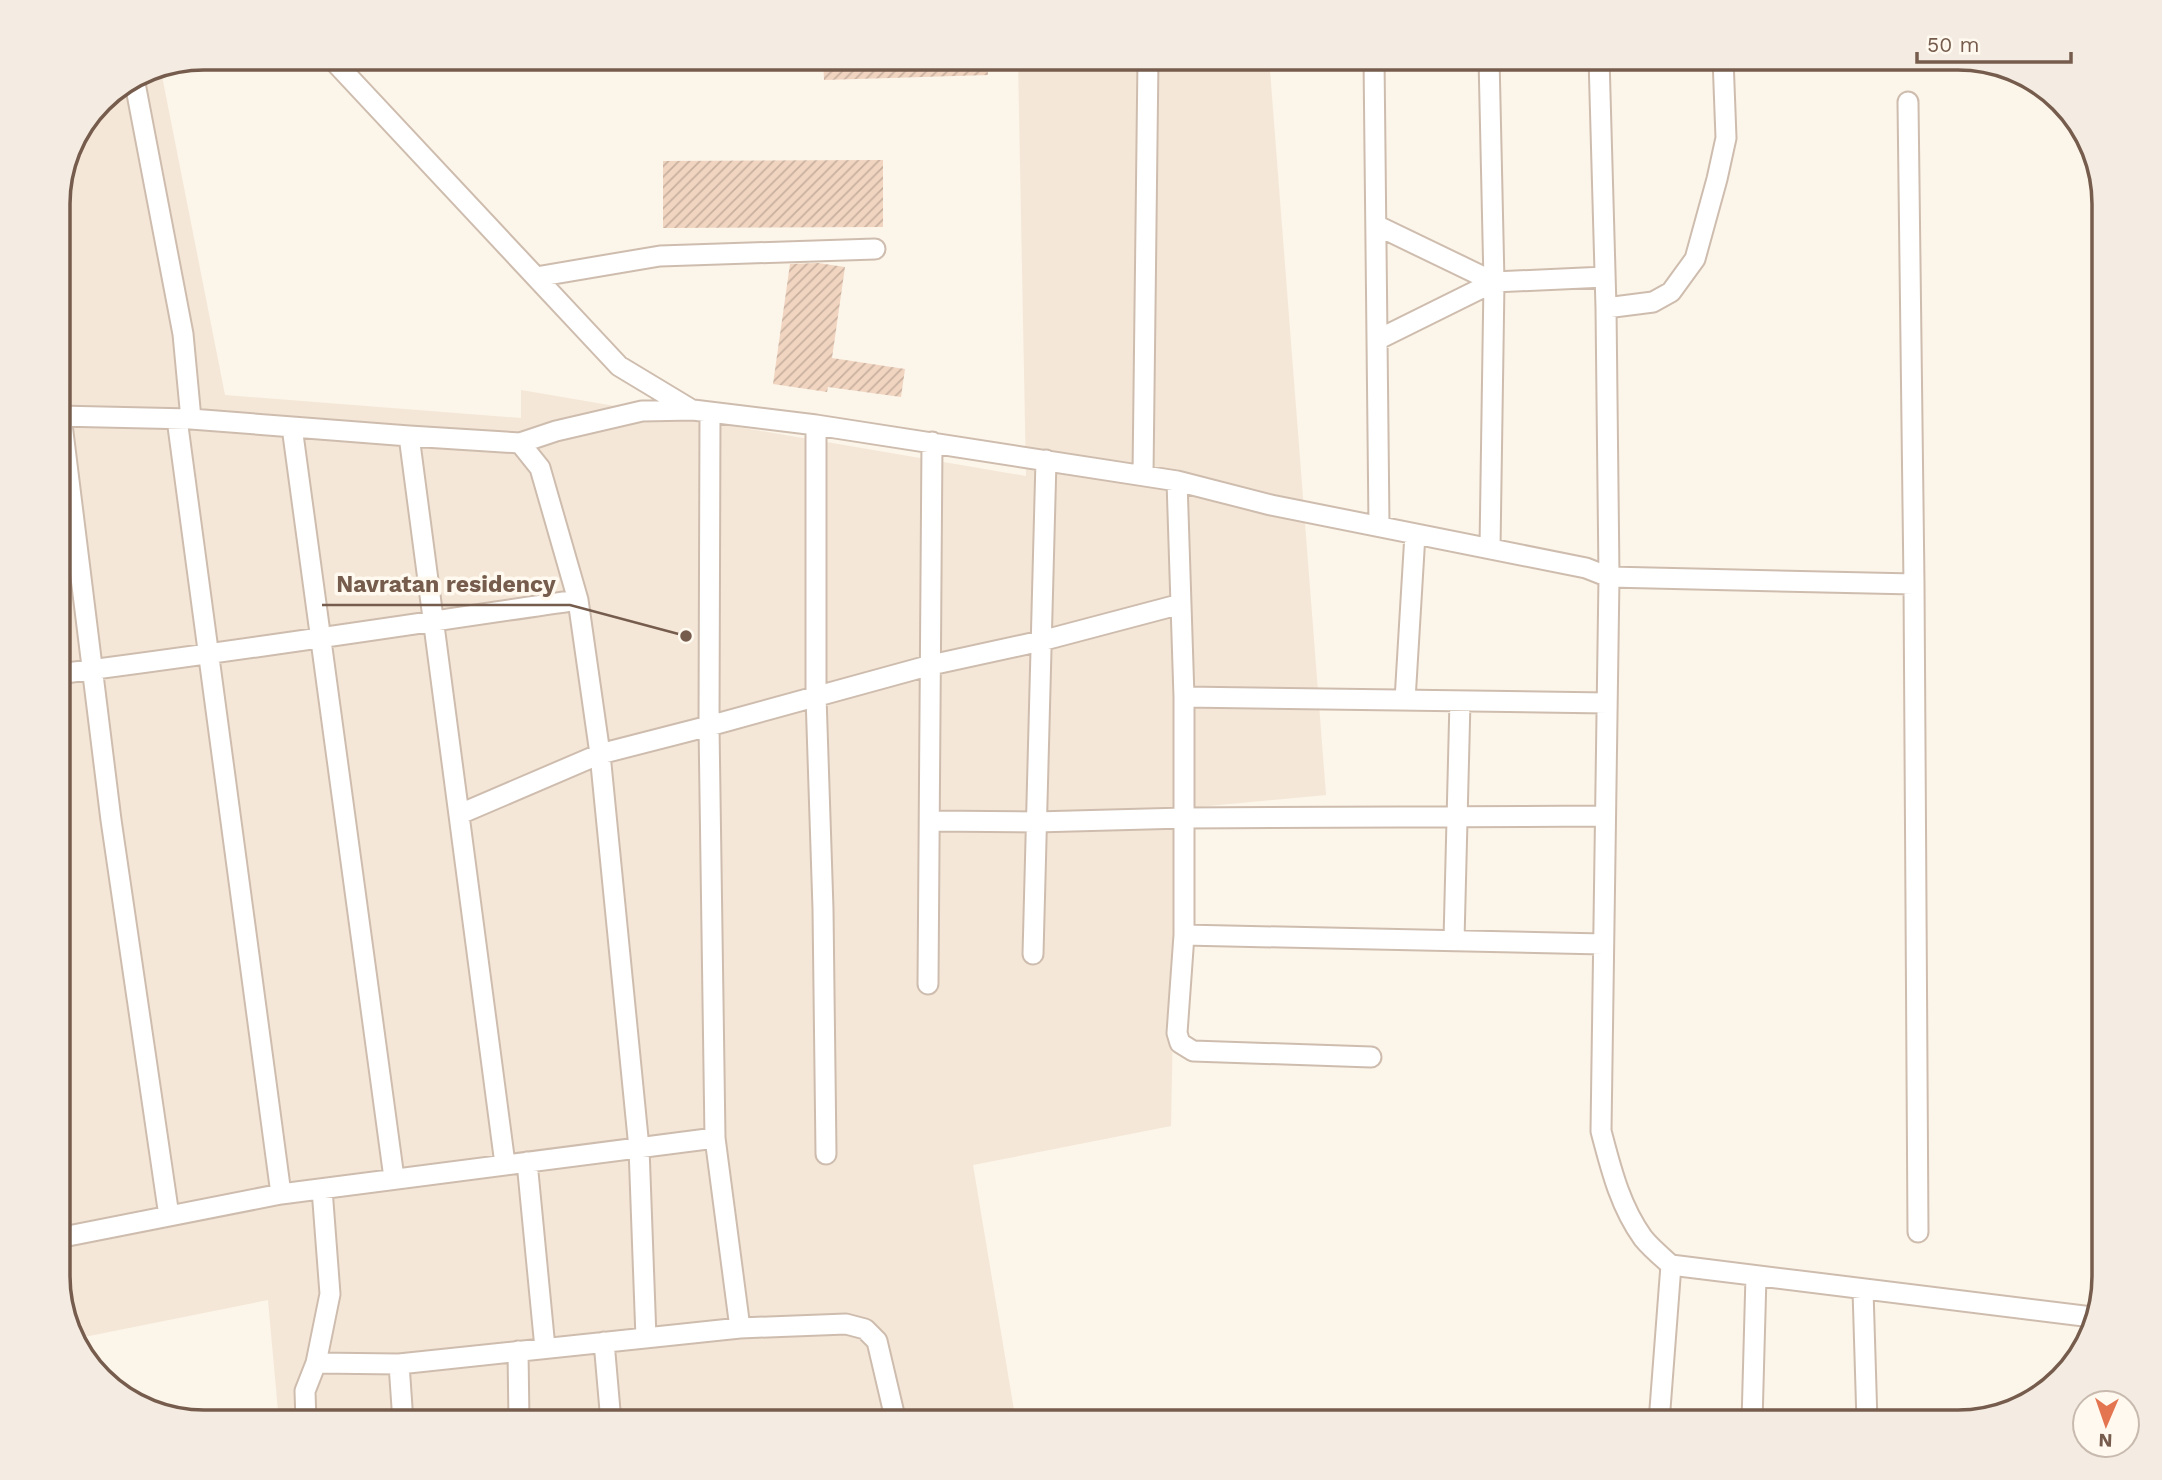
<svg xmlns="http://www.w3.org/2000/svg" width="2162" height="1480" font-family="'Work Sans',sans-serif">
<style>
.residential{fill:#f4e7d7}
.building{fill:url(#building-hatch)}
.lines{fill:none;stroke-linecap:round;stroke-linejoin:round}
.minor-casing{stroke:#cebdae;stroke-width:23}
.minor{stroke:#fff;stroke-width:19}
.rim{fill:none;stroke:#765c4c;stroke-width:3.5}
.leader{fill:none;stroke:#765c4c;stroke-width:2.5}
.callout-dot{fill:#765c4c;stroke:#fff9ef;stroke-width:2.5}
.callout-label{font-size:23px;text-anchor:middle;font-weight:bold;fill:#765c4c;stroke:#fff9ef;stroke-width:7;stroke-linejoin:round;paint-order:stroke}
</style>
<defs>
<pattern id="building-hatch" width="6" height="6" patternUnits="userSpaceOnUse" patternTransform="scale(1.75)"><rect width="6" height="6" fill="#f1d5c1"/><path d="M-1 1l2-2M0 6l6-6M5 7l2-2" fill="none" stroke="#c8b09f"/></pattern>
</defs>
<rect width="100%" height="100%" fill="#fcf5e9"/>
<path class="residential" d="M1018 58H1269L1326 795 1177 809 1171 1126 973 1165 1016 1422H279L268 1300 74 1339 58 1285V195L73 140 101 100 148 69 160 66 225 395 521 418V390L1026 476Z"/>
<path class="building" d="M823 58H987L988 75 824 80Z
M883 160V227L663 228V161Z
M818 263 845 267 832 358 905 369 901 397 828 387 827 392 773 384 790 264Z"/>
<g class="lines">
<g class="minor-casing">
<path id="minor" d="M331 58 619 366 692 410
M1374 58 1379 526
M1489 58 1494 282 1490 548
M1599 58 1606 308 1609 577 1914 584
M134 78 183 334 191 419
M1908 102 1914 584 1918 1232
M1376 225 1494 282 1605 277
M536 277 660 256 875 249
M1606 308 1653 302 1671 292 1695 259 1717 179 1726 138 1723 58
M1377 340 1494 282
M710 413 709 726 715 1138 740 1328
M58 416 191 419 409 436 520 443 540 468 578 600 600 754 639 1148 646 1338
M61 416 111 820 169 1216
M177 419 281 1194
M816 425V696L823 909 826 1154
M292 427 394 1178
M409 436 505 1164
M520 443 556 431 642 411 693 410 816 425 1177 481 1271 505 1586 568 1609 577 1601 1131C1611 1169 1620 1206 1643 1238 1651 1248 1662 1257 1671 1265
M1143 475 1148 58
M1177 481 1184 697V935L1177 1033 1180 1043 1193 1051 1371 1057
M58 674C232 652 405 625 578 600
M1184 697 1607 703
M1405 700 1415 534
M460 814 600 754 709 726 931 665 1041 641 1181 604
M930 821 1036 822 1184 818 1605 816
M1184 935 1603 944
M1454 940 1460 701
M1033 954 1046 460
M928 984 932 442
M527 1162 545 1348
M58 1238 281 1194 715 1138
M1863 1290 1867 1422
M604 1342 611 1422
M518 1351 519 1422
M316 1363 399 1364 740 1328 846 1324 865 1329 877 1341 896 1422
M399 1364 403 1422
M306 1422 305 1391 316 1363 330 1294 322 1189
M1659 1422 1671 1265 2092 1317
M1752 1422 1756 1276"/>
</g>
<use href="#minor" class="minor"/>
</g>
<path d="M0 0H2162V1480H0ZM204 70H1958A134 134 0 0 1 2092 204V1276A134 134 0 0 1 1958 1410H204A134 134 0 0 1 70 1276V204A134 134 0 0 1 204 70Z" fill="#f4ece2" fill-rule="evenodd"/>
<path class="rim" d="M204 70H1958A134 134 0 0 1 2092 204V1276A134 134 0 0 1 1958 1410H204A134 134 0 0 1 70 1276V204A134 134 0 0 1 204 70Z"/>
<path class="leader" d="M686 636L570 605H322"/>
<circle class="callout-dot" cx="686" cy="636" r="7"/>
<g class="callout-label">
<text x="446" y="592">Navratan residency</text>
</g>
<g transform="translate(2106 1424) rotate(182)"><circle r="33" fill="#fff9ef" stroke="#c8baae" stroke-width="2"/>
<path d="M0-5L12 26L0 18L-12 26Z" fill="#e37651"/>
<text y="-10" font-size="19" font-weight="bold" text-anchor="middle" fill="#765c4c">N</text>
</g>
<path d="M1917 52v10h154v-10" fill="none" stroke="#765c4c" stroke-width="3.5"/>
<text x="1927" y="52" font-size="21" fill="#765c4c" stroke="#fff9ef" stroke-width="5" paint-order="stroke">50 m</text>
</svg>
